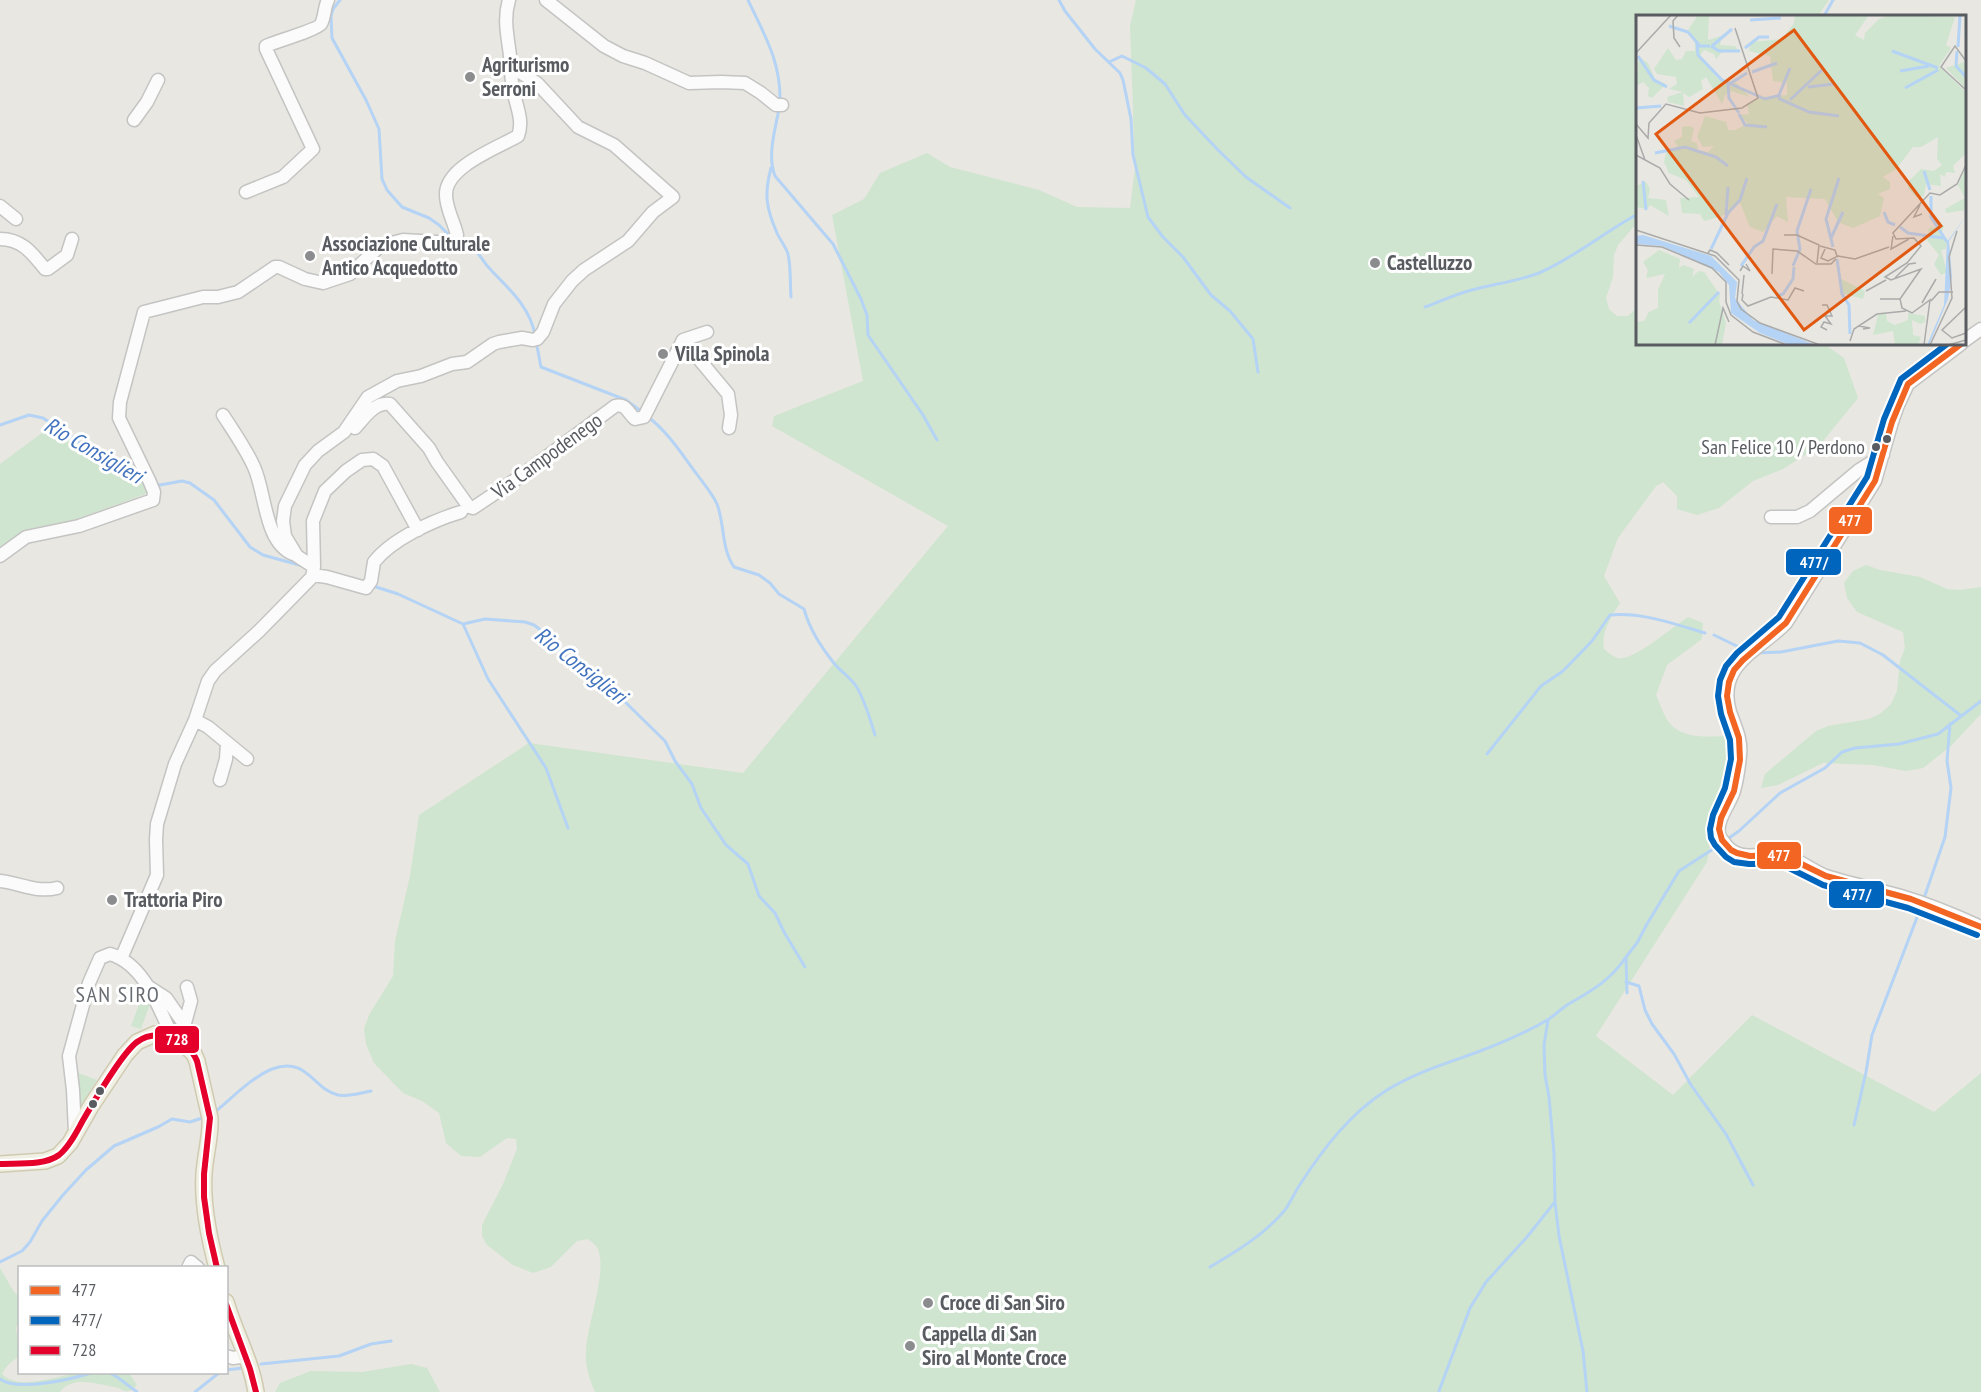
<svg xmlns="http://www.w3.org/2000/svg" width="1981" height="1392" font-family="'PT Sans Narrow',sans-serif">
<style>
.green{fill:#cfe5cf}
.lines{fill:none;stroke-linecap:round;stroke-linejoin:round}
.stream{stroke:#b4d3f5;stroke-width:3}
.minor-casing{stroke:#c4c4c3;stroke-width:15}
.major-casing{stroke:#d0cab0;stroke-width:18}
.minor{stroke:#fcfbfb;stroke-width:12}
.major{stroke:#f0f0e5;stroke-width:15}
.bus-1-casing{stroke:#fff;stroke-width:10}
.bus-2-casing{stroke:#fff;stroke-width:10}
.bus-3-casing{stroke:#fff;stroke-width:10}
.bus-1{stroke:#f26522;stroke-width:6}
.bus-2{stroke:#0065bd;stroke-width:6}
.bus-3{stroke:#e4002b;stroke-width:6}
.poi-dot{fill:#8a8c8e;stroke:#fff;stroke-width:2}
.bus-dot{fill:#585b60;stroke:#fff;stroke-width:2}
.labels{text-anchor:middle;stroke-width:6;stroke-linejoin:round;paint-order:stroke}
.bus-label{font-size:20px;fill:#585b60;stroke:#fff;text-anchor:end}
.poi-label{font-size:21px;font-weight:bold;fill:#585b60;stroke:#fff;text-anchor:start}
.street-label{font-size:21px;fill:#585b60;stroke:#fff}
.water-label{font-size:22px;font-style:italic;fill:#4273be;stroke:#fff}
.neighbourhood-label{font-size:22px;letter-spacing:1.5px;fill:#696d72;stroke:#fff}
.inset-river{fill:none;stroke:#b4d3f5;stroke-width:3}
.inset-road{fill:none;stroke:#aaabaa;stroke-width:1.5}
.view{fill:#e15910;fill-opacity:0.15;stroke:#e15910;stroke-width:3}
.inset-edge{fill:none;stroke:#585b60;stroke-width:3}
.line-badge{stroke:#fff;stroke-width:2}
.badge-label{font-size:16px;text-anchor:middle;font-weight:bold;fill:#fff}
</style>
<rect width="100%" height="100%" fill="#e8e7e2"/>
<path class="green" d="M1136 0H1829L1818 16H1638L1637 223 1618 245 1614 255 1613 277 1606 298 1609 309 1617 316H1628L1637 308 1638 344H1824L1844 358 1858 398 1819 446 1783 469 1753 481 1719 508 1697 515 1677 509V496L1663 482 1656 486 1618 538 1604 576 1620 603C1611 617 1601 631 1604 649 1610 654 1616 660 1624 658 1641 654 1673 627 1688 617L1703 623 1702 639 1667 665 1656 695C1660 703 1663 714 1668 721 1682 741 1711 736 1732 736V768L1714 822 1707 862 1596 1036 1673 1095 1752 1015 1934 1112 1981 1073V1392H595C589 1378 585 1366 586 1351 587 1326 606 1275 599 1253 598 1246 593 1243 588 1239L577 1241 551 1267 533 1273 513 1265 487 1245 482 1236V1225L503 1184 517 1149 516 1139 507 1138 480 1157 461 1156 446 1143 439 1113 422 1101 403 1093 374 1063 366 1044 364 1029 369 1015 393 976 395 941 410 876 419 815 529 743 743 773 948 526 772 426 774 416 863 381 832 215 864 199 880 173 927 153 950 167 1039 190 1077 207 1130 208 1135 168 1130 26Z
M50 427 147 487 148 493 69 522 28 529 0 550V464Z
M1866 565 1880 570 1920 577 1947 589 1960 590 1981 587V714L1950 747 1923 768 1906 771 1873 765 1823 763 1778 785 1761 788 1765 774 1816 731 1828 726 1869 719 1881 713 1891 704 1897 691 1900 661 1905 648 1903 632 1857 612 1847 598 1844 583 1853 571Z
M144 991 151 1001 141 1029 131 1026Z
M76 1072 97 1080 79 1109Z
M0 1268 14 1292 19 1296V1325L16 1327 19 1356C12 1362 6 1365 2 1374 19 1392 60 1375 82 1372 97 1371 114 1372 129 1373L137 1385C135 1387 132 1390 129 1391 124 1392 120 1388 115 1387 97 1384 72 1375 60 1392H0Z
M411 1364 427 1368 440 1392H275L280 1383 311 1371 362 1372Z"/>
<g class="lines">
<path class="stream" d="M340 0 333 9 331 16 332 38 366 100 379 129 382 179 387 190 402 207 429 218 439 225 452 238
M748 0C765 36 781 62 780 102
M1059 0 1065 11 1095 49 1120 73 1123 80 1131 119 1133 155 1148 217 1163 237 1183 257 1211 295 1230 311 1253 339 1258 372
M1824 16 1833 0
M1109 62 1122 56 1146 68 1165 84 1185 115 1218 150 1246 177 1290 208
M779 109C775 130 767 156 775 176L833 244 861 299 867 315 868 335 923 415 937 440
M771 168C764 194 766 208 777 233 780 240 786 247 788 254 791 267 790 283 791 297
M464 245C484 254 478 257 491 270 509 289 530 307 535 335
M1425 307C1441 301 1456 294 1472 290 1494 284 1518 281 1539 273 1574 258 1604 232 1638 214
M536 341 541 367 626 400 642 412
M647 416C668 432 681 453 696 473 703 483 712 493 717 504 725 525 721 548 734 567L759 575 770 583 779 594 804 609C810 630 820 645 833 662 840 671 850 677 856 686 865 700 870 719 875 735
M0 425 29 415 43 418 121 470 145 483
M155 484 160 485 182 481 190 483 214 500 250 547 263 555 303 566
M373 586 398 594 463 624 485 619 525 622 534 625 546 634 563 655 611 684 620 697 665 741 675 761 692 784 701 808 726 845 748 864 759 896 775 913 784 932 805 967
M463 624 488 679 546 768 568 828
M1714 635 1747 651
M1756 653 1781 652 1838 641 1860 643 1883 655 1960 715
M1487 754 1541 686 1563 671 1592 641 1610 615C1642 612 1674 624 1705 633
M1726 840 1739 831 1780 793 1825 768 1842 752 1855 748 1899 744 1938 734 1981 701
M1923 901 1945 837 1951 788 1947 761 1950 724
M1626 982 1639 986 1645 1010 1652 1024 1674 1054 1691 1085 1726 1134 1753 1185
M1627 993 1626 957 1637 943 1647 924 1679 871 1721 844
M1548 1020 1544 1045 1545 1075 1549 1097 1554 1153 1555 1202 1559 1236 1583 1351 1587 1392
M216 1111C233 1097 251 1078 272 1069 308 1056 312 1089 338 1095 349 1097 360 1093 371 1091
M1854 1125 1866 1072 1872 1035 1921 907
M0 1262 22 1251 30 1242 42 1221 63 1195 86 1170 114 1146 158 1127 172 1119 190 1122 202 1118
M1210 1267C1237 1251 1264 1235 1285 1210 1290 1203 1294 1194 1299 1186 1323 1149 1349 1114 1387 1090 1415 1073 1444 1064 1475 1053 1499 1044 1526 1033 1549 1019 1555 1015 1561 1009 1567 1005 1591 991 1610 981 1626 957
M261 1364 339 1356 371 1344 391 1341
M226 1370 243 1368
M108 1372 117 1377 137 1392
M0 1379C17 1392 73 1379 94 1372
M1439 1391 1470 1308 1486 1282 1527 1237 1554 1203
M195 1392 220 1372"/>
<g class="minor-casing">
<path id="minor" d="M546 0 604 46 623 56 645 63 689 83 721 82 745 83 761 93 776 105H782
M134 120 147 102 158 80
M246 192 283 177 313 149 266 49V46C275 42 318 29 321 24 325 17 324 7 328 0
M0 206 16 219
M0 239C22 239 32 253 45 269H48L67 255 72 239
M683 340 728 394 731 415 729 428
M1964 341 1981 329
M1961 344 1908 384 1898 405 1892 422 1875 481 1786 623C1759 651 1716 664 1730 712 1735 726 1742 740 1740 755 1739 767 1737 780 1734 791 1730 804 1716 820 1719 834 1719 837 1724 842 1726 845 1740 862 1758 853 1777 854 1794 855 1810 870 1826 876 1851 884 1876 889 1901 896 1928 904 1955 915 1981 927
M223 415C234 432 246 449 254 467 266 493 264 542 293 554
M355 428C364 418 375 401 390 404L429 448 437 462 469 507 473 508 518 478 615 406C626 403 628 413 635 419L644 417 683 340 707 332
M1771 517H1797L1810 511 1859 470 1883 455
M0 556 26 537 79 526 153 500 154 492 149 480 119 418 120 402 144 312 203 297H218L238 292 275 267H279L305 279 323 283 350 274 380 246 403 240 454 243 457 235C454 221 446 209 446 195 445 167 497 148 518 136 524 121 516 105 513 90 511 79 511 67 510 56 508 37 503 20 509 0
M314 567 297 556 285 536 283 521 285 506 305 465 318 451 344 432 368 397 397 381 421 376 452 364 467 362 493 344 499 342 522 338 533 340 537 339 543 332 554 304 572 281 584 270 628 241 653 212 673 197 614 145 578 127 537 83 510 66
M313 575 327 577 366 588 371 581 374 562C392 539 434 520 461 512
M195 720 208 727 247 759
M220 780 226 759 227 743
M0 881C20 883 36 893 57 888
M120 957 123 954 157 875 156 840 157 824 175 764 195 720 208 681 215 671 259 631 312 577 314 567 313 521 325 491 346 471 362 460 373 459 383 466 418 530
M149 987 166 998 182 1021 185 1023 191 1001 187 987
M75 1132 73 1090 69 1056 89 983 100 958 110 954C144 964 158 1006 172 1036
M188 1268 191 1262 198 1268
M226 1356 233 1358 247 1356"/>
</g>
<g class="major-casing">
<path id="major" d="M0 1164 45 1161 58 1156 70 1143 91 1106 125 1055 137 1042 155 1034 176 1037 194 1054 197 1061 210 1118C211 1137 205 1155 204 1174 202 1204 209 1238 217 1268
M226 1302C235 1333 251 1360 256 1392"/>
</g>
<use href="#minor" class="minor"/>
<use href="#major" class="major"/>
<g class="bus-1-casing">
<path id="bus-1" d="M1961 344 1908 384 1892 422 1875 481 1786 623 1743 660 1734 670 1729 682 1727 696 1730 712 1739 738 1740 760 1734 791 1721 818 1719 829 1722 840 1731 850 1737 853 1750 856 1783 855 1826 876 1911 899 1981 927"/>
</g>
<g class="bus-2-casing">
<path id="bus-2" d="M1947 344 1901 379 1884 419 1867 477 1779 617 1737 653 1726 666 1720 680 1718 696 1721 714 1730 740 1731 759 1725 788 1713 815 1710 829 1711 838 1715 845 1726 857 1734 862 1749 864H1781L1823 885 1908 908 1977 935"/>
</g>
<g class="bus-3-casing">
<path id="bus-3" d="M0 1164C17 1163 44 1166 59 1155 69 1147 76 1133 82 1122 93 1103 121 1054 137 1042 146 1035 156 1034 167 1036 180 1038 192 1049 197 1061L210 1118 204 1174V1197L209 1233 217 1268
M226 1304 250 1369 256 1392"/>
</g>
<use href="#bus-1" class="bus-1"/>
<use href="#bus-2" class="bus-2"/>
<use href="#bus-3" class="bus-3"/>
</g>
<g class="poi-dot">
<circle cx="470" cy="77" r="6"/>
<circle cx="310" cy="256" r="6"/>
<circle cx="1375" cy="263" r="6"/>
<circle cx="663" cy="354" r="6"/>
<circle cx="112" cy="900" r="6"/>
<circle cx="928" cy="1303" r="6"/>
<circle cx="910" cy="1346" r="6"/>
</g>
<g class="bus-dot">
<circle cx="1887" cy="439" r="5"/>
<circle cx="1876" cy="447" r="5"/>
<circle cx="100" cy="1091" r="5"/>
<circle cx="93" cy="1104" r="5"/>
</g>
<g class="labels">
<g class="bus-label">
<text x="1865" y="454">San Felice 10 / Perdono</text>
</g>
<g class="poi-label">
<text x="482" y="72">Agriturismo<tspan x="482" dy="24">Serroni</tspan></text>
<text x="322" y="251">Associazione Culturale<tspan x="322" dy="24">Antico Acquedotto</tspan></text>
<text x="1387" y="270">Castelluzzo</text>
<text x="675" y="361">Villa Spinola</text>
<text x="124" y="907">Trattoria Piro</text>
<text x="940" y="1310">Croce di San Siro</text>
<text x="922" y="1341">Cappella di San<tspan x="922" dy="24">Siro al Monte Croce</tspan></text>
</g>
<g class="street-label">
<text transform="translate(547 456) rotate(-36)" y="7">Via Campodenego</text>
</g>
<g class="water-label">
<text transform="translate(94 450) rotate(30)" y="8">Rio Consiglieri</text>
<text transform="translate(581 665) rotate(38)" y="8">Rio Consiglieri</text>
</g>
<g class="neighbourhood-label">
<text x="118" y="1002">SAN SIRO</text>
</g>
</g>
<g transform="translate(1636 15)">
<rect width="330" height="330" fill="#e8e7e2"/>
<path d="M62 0H73L72 25 85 21 84 30 99 31 103 36 86 37 80 44 78 39 68 35 63 42 82 63 100 68 114 82 95 76 89 80 86 89 70 62 65 66 67 74 53 82 47 78 48 91 32 87 31 82 47 77 33 74 41 69 40 62 21 59 18 54 32 33 40 45 46 44 50 36H59V23L52 15ZM159 0H233L219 20 228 25 229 18 243 4 254 0 319 2 310 30 315 33 303 51 330 77V138L317 151 319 158 310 157 309 162 304 159 305 171 290 169 288 181 280 182 272 173 273 166 285 154 298 156 306 150 301 144 302 122 285 132H277L260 154 247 162 254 167V174L242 179 248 183 244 201 217 213 202 207 189 184 150 182 152 207 141 201 127 217 114 212 104 188 86 201 68 206 64 199 46 198 44 183 63 182 50 165 33 158 28 147 31 134 42 132 38 126 46 122V112L53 111 58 113 55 126 61 128 62 135 72 137 78 131 67 132 61 122 69 101 90 107 92 115H100L112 108 102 100 113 99 111 89 126 82 151 80V68L137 66 134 41 113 36 115 27 146 24 158 8ZM3 42 12 48 19 64 30 69 16 83 12 81 13 73 7 67 0 71ZM328 47 330 54V74L310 53ZM330 152V195L310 198 309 194 329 183 322 170ZM10 167 14 174 12 183 30 185 33 201 14 190 11 194 0 192V171ZM294 198 308 211 305 219 312 225 310 234 305 235 311 257 305 260 298 249 303 240 291 225 293 213 303 212ZM23 235 44 244 43 253 47 250 58 254 56 262 63 256 68 257 84 280 83 286 90 308 86 330H0V307L8 306 13 297 22 293V275L29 259 10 263 12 255 7 247ZM205 264 229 276 227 284 206 278ZM250 298 251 306 259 310 272 305V298L289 301V307L284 309 276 305 277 320 285 322 282 330H259L257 316 237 320 242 300Z" fill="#cfe5cf"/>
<path d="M330 201 313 226 316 261 312 284 293 330H291L308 290 311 227ZM7 220 75 241 101 267 99 283 117 305 179 330H154L124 318 95 298 93 270 83 257 26 231 0 229V221Z" fill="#b4d3f5"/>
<path class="inset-river" d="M114 5 145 3M33 11 52 17 64 31H74M61 28 62 40 86 65 129 84 145 80M75 31 83 36H104M76 31 96 14M322 32 324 0M109 33 123 22H133M256 36 302 53M321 36 320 51 330 62M2 41 18 65 31 72M264 56 293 51M116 57 141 48M95 68 111 58M92 69 93 83 103 98M172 72 198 69M269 73 302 55M143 80 154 53M142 83 173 97 203 101M154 85 188 53M0 93 25 91M103 99 109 110 131 112M19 138 49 132 80 142 92 151M288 156 294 175M7 166 10 195M295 181V202L311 227M248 197 252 207 259 210M90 200 92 172M264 212 272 218 307 223M195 223 207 197M197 232 190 204 203 163M75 234 92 198 104 185 111 163M201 244 206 279 213 290 214 319M105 251 118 232 127 226 141 189M157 251 164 234 161 216 175 174M140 281 147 279 157 264 158 252M53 308 83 277"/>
<path class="inset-road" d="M42 0 37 6 38 23 44 32M0 38 35 0M330 46 319 31 305 52 330 75M0 109 12 123 13 108 30 89 64 98 106 93 122 83 99 13M0 120 9 145M0 140 24 153 34 169 53 185M284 190 278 202 286 199M0 215 79 241 103 265 101 286 105 294 124 308 184 330M148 220H161L183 230 181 248M257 221 255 234 273 224M0 230 26 232 76 253 90 267V287L95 300 117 317 151 330M184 231 199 235 201 241M189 234 185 243 192 246 202 241 219 244 253 232M72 238 74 235 81 238 93 250M104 256 107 251 114 256 110 249M136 259 137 234 161 236 180 249H195L200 244M259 263 273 249 280 248M230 276 250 265M106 279 108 260M107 279 106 285 112 291 135 282 152 285 159 273 168 276M244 284H264M295 286 303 277H317M286 288 300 264M186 290H191L196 301H189L195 309 188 307 185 312 191 315M330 292 306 315 316 323 330 318M223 311 234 313 227 314M214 326 218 314 241 299 270 296M79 330 87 293 93 307M288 330 294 285 276 298 266 293 264 284 285 254 255 265 249 262 271 248 285 231 278 223 260 224 257 218 294 178 304 180 321 169 330 150M294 330 316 283 313 242 321 216M312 330 330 325"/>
<path class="view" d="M158 15 305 211 168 315 20 119Z"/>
<rect width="330" height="330" class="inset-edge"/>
</g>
<g class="line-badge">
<rect x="1828" y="506" width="45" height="29" rx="6" fill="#f26522"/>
<rect x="1785" y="548" width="57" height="28" rx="6" fill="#0065bd"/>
<rect x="1756" y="841" width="46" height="29" rx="6" fill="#f26522"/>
<rect x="1828" y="880" width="57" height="29" rx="6" fill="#0065bd"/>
<rect x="154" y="1025" width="46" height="29" rx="6" fill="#e4002b"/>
</g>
<g class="badge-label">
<text x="1850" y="526">477</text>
<text x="1814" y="568">477/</text>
<text x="1779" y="861">477</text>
<text x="1857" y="900">477/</text>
<text x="177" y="1045">728</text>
</g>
<rect x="18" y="1266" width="210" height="108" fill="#ffffff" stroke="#bcbdbf" stroke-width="1.5"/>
<rect x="30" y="1286" width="30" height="9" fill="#f26522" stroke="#bcbdbf" stroke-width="1.5"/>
<text x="72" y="1296" font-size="18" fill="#585b60">477</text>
<rect x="30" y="1316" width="30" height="9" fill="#0065bd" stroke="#bcbdbf" stroke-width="1.5"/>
<text x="72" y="1326" font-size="18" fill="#585b60">477/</text>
<rect x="30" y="1346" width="30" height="9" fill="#e4002b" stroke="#bcbdbf" stroke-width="1.5"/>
<text x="72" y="1356" font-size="18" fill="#585b60">728</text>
</svg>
